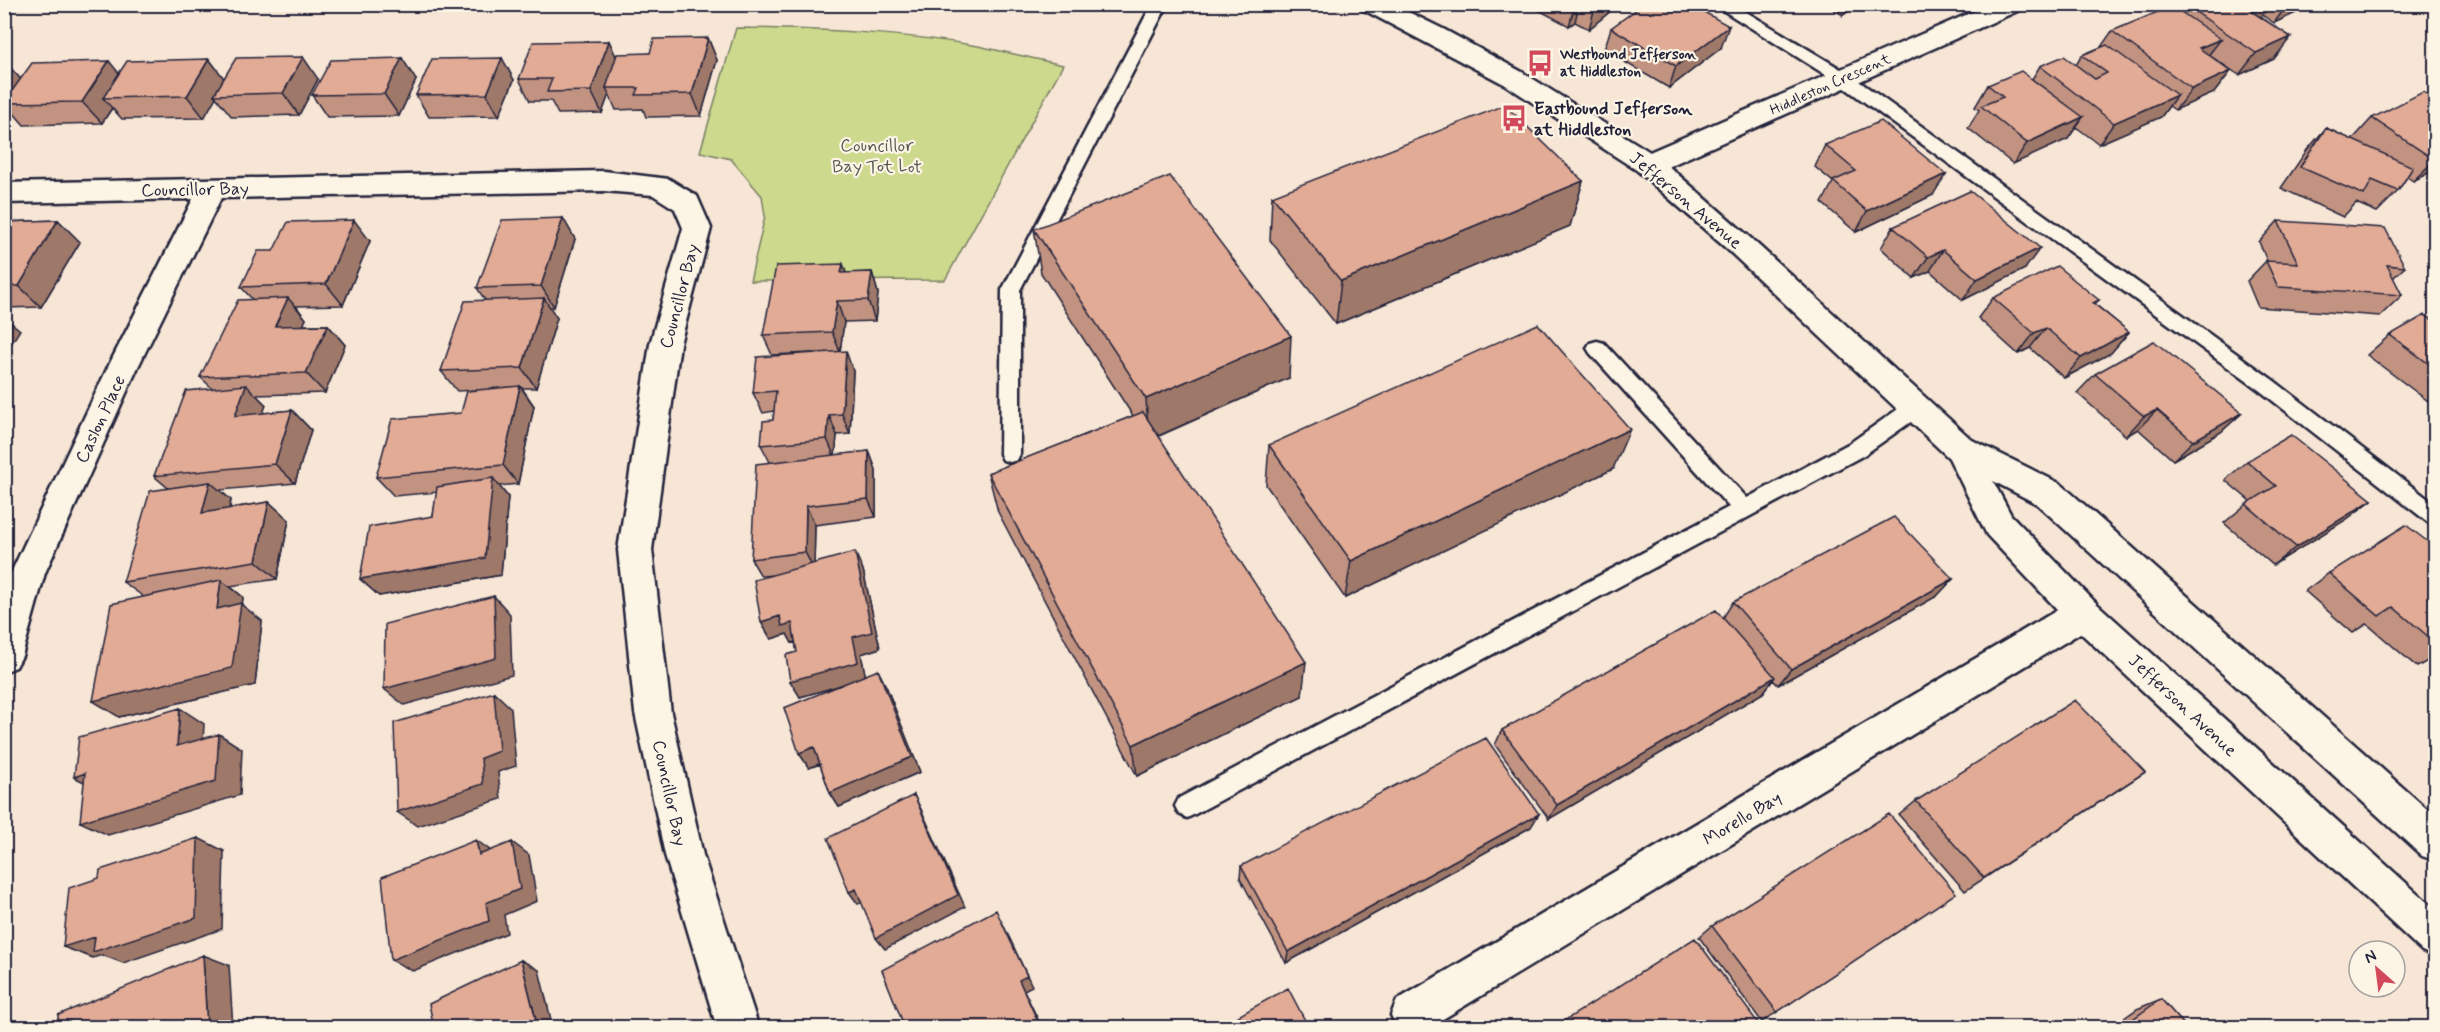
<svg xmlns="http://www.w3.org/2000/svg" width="2440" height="1032" font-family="Mynerve,sans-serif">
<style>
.green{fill:#cdd98c;stroke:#787e64;stroke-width:1.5}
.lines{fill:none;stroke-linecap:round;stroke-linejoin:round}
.lane-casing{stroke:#22223b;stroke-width:5}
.street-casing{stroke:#22223b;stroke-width:5}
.secondary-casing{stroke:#22223b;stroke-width:5}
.lane{fill:#fcf5e5;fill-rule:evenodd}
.street{fill:#fcf5e5;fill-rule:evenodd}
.secondary{fill:#fcf5e5;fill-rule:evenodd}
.wall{fill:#c29381;stroke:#22223b;stroke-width:1.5}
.shaded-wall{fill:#9e7869;stroke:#22223b;stroke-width:1.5}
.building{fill:#e1ab96;stroke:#22223b;stroke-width:1.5}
.labels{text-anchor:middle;stroke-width:4.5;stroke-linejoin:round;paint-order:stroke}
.far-poi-label{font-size:15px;font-weight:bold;fill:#22223b;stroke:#fcf5e5;text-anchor:start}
.far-street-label{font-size:15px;fill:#22223b;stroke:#fcf5e5}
.poi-label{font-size:18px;font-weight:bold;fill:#22223b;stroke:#fcf5e5;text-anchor:start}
.park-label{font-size:18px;fill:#555953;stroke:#fcf5e5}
.street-label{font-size:18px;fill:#22223b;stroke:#fcf5e5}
</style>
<rect width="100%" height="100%" fill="#f7e6d5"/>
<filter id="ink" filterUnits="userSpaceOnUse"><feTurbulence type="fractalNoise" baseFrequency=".0167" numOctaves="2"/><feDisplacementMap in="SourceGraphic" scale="12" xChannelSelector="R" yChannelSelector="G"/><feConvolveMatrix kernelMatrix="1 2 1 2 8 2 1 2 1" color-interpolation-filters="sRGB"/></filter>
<g filter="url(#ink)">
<path class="green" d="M736 28C817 29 899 32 978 46 1006 52 1035 59 1063 65L945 280 750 281 765 216 762 196 731 159 700 152Z"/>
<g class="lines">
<g class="lane-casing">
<path id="lane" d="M1152 4H1168L1020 290V454L1017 460 1010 462 1003 460 1000 454 1002 290Z
M1713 4H1733L1849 74 2273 380 2436 505V526L2429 523 2259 390 1837 82Z
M1597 341 1604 343 1747 498 1850 443 1908 402 1915 400 1922 402 1925 408 1922 414 1864 455 1195 814 1187 818 1179 814 1175 806 1179 798 1729 507 1590 353 1587 348 1590 343Z"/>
</g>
<g class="street-casing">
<path id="street" d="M1991 4H2025L2022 9 1658 171 1648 173 1638 171 1634 164 1638 157Z
M604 171 669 179 697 196 711 228 680 344 652 550 671 713 703 855 759 1028H717L665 855 635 713 618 550 650 344 683 228 675 209 653 195 604 191 221 198 137 369 45 573 22 656 16 667 4 672V595L11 573 107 369 193 199 4 203V183Z
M2083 598 2095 602 2100 613 2095 624 1438 1022 1440 1028H1397L1391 1015 1397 1000 2071 602Z"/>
</g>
<g class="secondary-casing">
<path id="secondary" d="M1359 4H1392L1443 29 1522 72 1658 157 1747 235 1972 440 2061 484 2436 817V861L2422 856 2037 504 1993 481 2011 515 2095 602 2436 910V957L2422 951 2071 624 1987 535 1949 458 1727 249 1638 171 1504 84 1362 9Z"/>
</g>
<use href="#lane" class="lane"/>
<use href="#street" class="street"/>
<use href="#secondary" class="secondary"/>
</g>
<path class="wall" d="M1527 4H1619L1589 29 1575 22 1569 26Z
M1824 4H1859L1843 15Z
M2177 4H2315L2274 23 2262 15 2261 17 2274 59 2239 75 2209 55 2231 71 2214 93 2175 110 2169 106 2161 117 2099 144 2076 127 2068 139 2013 164 1968 128 1979 110 1975 107 1988 85 2032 79 2040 66 2076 65 2082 55 2101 47 2112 31 2175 8Z
M1611 28 1721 48 1669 88 1604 50Z
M708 38 717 60 701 116 646 117 643 109 616 110 609 94 602 113 558 114 551 101H530L519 79 609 41 616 57 650 53Z
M502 58 514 80 499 116 429 117 416 95Z
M209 59 224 79H318L299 115 232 117 216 97 204 118 122 119 112 108 102 123 24 125 11 110 4 119V65L21 79 119 73Z
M416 80 399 116 327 117 312 95Z
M2436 99V169L2413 181 2407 177 2398 191 2377 212 2356 203 2343 217 2281 188 2307 150 2326 128 2352 140 2372 118Z
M1825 145 1933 195 1856 232 1822 203 1833 182 1815 167Z
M1583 181 1570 226 1336 324 1270 240 1272 196Z
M563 218 575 239 554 307H549L557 318 536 388H522L534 406 518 484 499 486 508 497 501 575 379 596 360 579 433 516 437 492 394 496 376 477 461 413 476 390 457 391 441 371 485 300 477 288Z
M58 220 80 242 41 307 4 308V222Z
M2278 221 2405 267 2393 278 2402 295 2380 316 2258 307 2247 281 2266 261H2267L2259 242Z
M1893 227 2025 269 1963 300 1930 271 1914 278 1881 248Z
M1034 229 1289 378 1159 436 1302 696 1137 776 998 512 988 473 1133 416 1041 273Z
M370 241 343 305 296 306 306 319 303 325H328L345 345 325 393 256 395 266 405 263 413 292 410 311 430 295 483 220 490 231 500 230 508 269 502 289 520 277 579 230 586 243 597 242 605 262 621 255 685 119 717 144 597 123 582 168 488 154 476 212 388 200 377 252 299 241 287 273 251Z
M843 264 846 273 872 272 878 293 875 321 844 322 840 351 853 371 850 434 837 435 835 455 869 451 876 470V517L815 525 814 564 863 570 880 648 861 654 865 675 886 686 920 772 839 807 830 793 820 764 809 768 799 753 837 686 800 697 797 652 795 642 792 643 787 634 771 639 761 622 773 575 761 576 751 559 770 462 761 445 773 420 774 411 763 413 753 393 812 353 772 355 763 335Z
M1993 298 2099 300 2095 304 2129 332 2111 353 2064 378 2030 348 2018 354 1978 318Z
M2436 322V407L2367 355 2390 335Z
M2095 374 2242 413 2221 432 2173 460 2138 429 2126 436 2077 393Z
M1269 445 1613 469 1345 598 1266 485Z
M2247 461 2372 500 2347 519 2273 565 2224 523 2250 501 2225 480Z
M2436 548V656L2417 667 2367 624 2353 633 2305 591 2329 573Z
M1953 579 1937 596 1778 685 1773 680 1763 693 1549 819 1495 745 1502 730 1723 618 1733 602Z
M2145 772 1965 891 1899 815 1916 801Z
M1531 827 1286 963 1240 878 1241 866Z
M1956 893 1762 1022 1699 937 1712 926Z
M2161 999 2187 1028H2110L2137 1009Z"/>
<path class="shaded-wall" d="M1575 4H1579L1575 22 1569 26Z
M1598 4H1619L1589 29 1595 7Z
M1848 4H1859L1843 15Z
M2266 4H2271L2256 23 2251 11Z
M2288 4H2315L2274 23Z
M1729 26 1721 48 1669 88 1676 66Z
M2291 37 2274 59 2239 75 2256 53Z
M708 38 717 60 701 116 692 94Z
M2221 39 2204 61 2199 48Z
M609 41 619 63 606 88 609 94 602 113 591 91Z
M303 57 318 79 299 115 283 93Z
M402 58 416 80 399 116 384 94Z
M502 58 514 80 499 116 487 94Z
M209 59 226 81 214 95 216 97 204 118 187 96Z
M109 61 127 83 103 98 112 108 102 123 82 102Z
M7 64 27 86 4 103V68Z
M2231 71 2214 93 2175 110 2192 89Z
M2177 95 2161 117 2099 144 2114 123Z
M4 104 11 110 4 119Z
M2083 117 2068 139 2013 164 2027 143Z
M2436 159V169L2413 181Z
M1946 174 1933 195 1856 232 1867 211Z
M1583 181 1570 226 1336 324 1341 281Z
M563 218 575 239 554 307 541 286Z
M58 220 80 242 41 307 19 286Z
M354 220 370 241 343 305 326 284Z
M2040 248 2025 269 1963 300 1977 279Z
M1943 250 1930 271 1914 278 1928 257Z
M843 264 850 285 841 273Z
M872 272 878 293 875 321 868 300Z
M288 298 306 319 294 346 275 326Z
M544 298 557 318 536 388 522 368Z
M837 301 844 322 840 352 832 332Z
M4 317 20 330 4 355Z
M328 325 345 345 325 393 306 373Z
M2046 328 2030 348 2018 354 2034 333Z
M2129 332 2111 353 2064 378 2081 358Z
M1291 336 1289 378 1149 440 1146 399Z
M846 351 853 371 850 434 842 414Z
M246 385 266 405 255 435 235 416Z
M520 386 534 406 518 484 503 465Z
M292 410 311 430 295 483 275 464Z
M2157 410 2138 429 2126 436 2144 416Z
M2242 413 2221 432 2173 460 2193 441Z
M829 415 837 435 835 458 827 439Z
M1630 429 1613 469 1345 598 1351 561Z
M869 451 876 470V517L868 499Z
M493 478 508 497 501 575 379 596 360 579Z
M210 482 231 500 224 531 202 513Z
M2372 500 2347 519 2273 565 2296 547Z
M269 502 289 520 277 579 256 561Z
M806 506 815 525 814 570 805 552Z
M855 552 863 570 880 648 861 654 866 678 800 697 790 681 853 637Z
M1953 579 1937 596 1778 685 1791 669Z
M221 580 243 597 242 605 262 621 255 685 119 717 93 701 217 609Z
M494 596 510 614 512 675 404 705 384 689Z
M780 616 792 623 801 640 792 643 787 634 771 639 761 622Z
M1306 662 1302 696 1137 776 1133 745Z
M878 670 886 686 920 772 839 807 830 793Z
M1775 677 1763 693 1549 819 1557 805Z
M494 692 511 708 516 766 498 772 501 799 418 826 397 812 481 758Z
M180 708 204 724 202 761 177 746Z
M219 734 242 749 240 795 108 835 80 822Z
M814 747 824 762 809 768 799 753Z
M85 773 102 791 74 777Z
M914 795 921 809 965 907 885 949 876 938Z
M1539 814 1531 827 1286 963 1288 952Z
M198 838 224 851 222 929 123 963 102 955 93 958 63 947Z
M476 840 494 853 479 855Z
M512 842 529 855 537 901 504 915 507 933 413 971 391 960 486 903Z
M856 889 865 901 858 904 849 892Z
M1002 922 1032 986 1024 990 1042 1028H1038L1019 980Z
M203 955 229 965 233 1028H207Z
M521 960 539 970 553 1028H538Z
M945 1021 950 1028H933Z"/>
<path class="building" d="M1644 4H1690L1729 26 1676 66 1611 28Z
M2184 4H2266L2251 11 2291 37 2256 53Z
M2172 6 2221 39 2199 48 2231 71 2192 89 2112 31Z
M708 38 692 94 636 95 639 88H606L617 54 650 53 654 39Z
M609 41 591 91 547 92 552 79H519L533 42Z
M2107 45 2177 95 2114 123 2040 66 2064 56 2095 79 2107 73 2082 55Z
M303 57 283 93 214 95 236 58Z
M402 58 384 94 312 95 331 60Z
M502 58 487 94 416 95 432 59Z
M209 59 187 96 103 98 127 61Z
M109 61 82 102 4 103V102L32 63Z
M2021 71 2083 117 2027 143 1981 106 2003 97 1988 85Z
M2423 92 2436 99 2435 160 2372 118Z
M1505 105 1583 181 1341 281 1272 196Z
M1881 121 1946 174 1867 211 1833 181 1856 171 1825 145Z
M2326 128 2413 167 2398 191 2372 180 2364 195 2300 167Z
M1170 176 1291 336 1146 399 1034 229Z
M1970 191 2040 248 1977 279 1943 250 1928 257 1893 227Z
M563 218 541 286 477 288 502 220Z
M58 220 19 286H4V222Z
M354 220 326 284 241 287 258 251H273L288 222Z
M2278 221 2385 228 2405 267 2387 265 2402 295 2278 287 2266 261 2298 263Z
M843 264 841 273 872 272 868 300 837 301 832 332 763 335 776 266Z
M2057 266 2099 300 2093 303 2129 332 2081 358 2046 328 2034 333 1993 298Z
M288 298 275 326 328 325 306 373 200 377 238 300Z
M544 298 522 368 441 371 465 301Z
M2425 315 2436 322V369L2390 335Z
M1538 324 1630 429 1351 561 1269 445Z
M2154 341 2242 413 2193 441 2157 410 2144 416 2095 374Z
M846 351 842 414 829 415 827 439 761 445 763 421 773 420 776 391 753 393 757 357Z
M246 385 235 416 292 410 275 464 154 476 186 391Z
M520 386 503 465 376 477 392 419 461 413 467 391Z
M1143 412 1306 662 1133 745 988 473Z
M2291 435 2372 500 2296 547 2246 504 2276 486 2247 461Z
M869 451 868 499 806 506 805 552 751 559 756 464Z
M493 478 485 558 360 579 369 527 433 516 437 487Z
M210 482 202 513 269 502 256 561 123 582 150 491Z
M1894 517 1953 579 1791 669 1733 602Z
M2406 525 2436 548V643L2393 607 2379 616 2329 573Z
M855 552 872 632 853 637 858 662 790 681 786 655 797 652 792 623 782 626 780 616 761 622 754 580Z
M221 580 217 609 241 603 232 668 93 701 111 604Z
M494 596 496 658 384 689 385 624Z
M1716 610 1775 677 1557 805 1502 730Z
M878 670 912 757 830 793 814 747 799 753 784 708Z
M494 692 499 751 481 758 483 784 397 812 394 723Z
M2075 700 2145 772 1984 878 1916 801Z
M180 708 177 746 219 734 216 781 80 822 85 773 74 777 79 737Z
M1486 738 1539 814 1288 952 1241 866Z
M914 795 958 895 876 938 856 889 849 892 828 838Z
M1889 814 1956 893 1777 1012 1712 926Z
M198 838 196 918 93 952 95 937 63 947 69 888 99 878 100 870Z
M476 840 479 855 512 842 520 889 486 903 489 921 391 960 382 877Z
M996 910 1027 976 1019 980 1040 1026 1038 1028H947L945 1021 933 1028H905L882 970Z
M1695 938 1761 1027 1760 1028H1553Z
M203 955 207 1028H58V1015Z
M521 960 538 1028H434L429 1004Z
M1288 988 1309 1028H1217Z
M2161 999 2187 1028H2120Z"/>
</g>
<defs>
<g id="bus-bare" transform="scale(2.07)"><path d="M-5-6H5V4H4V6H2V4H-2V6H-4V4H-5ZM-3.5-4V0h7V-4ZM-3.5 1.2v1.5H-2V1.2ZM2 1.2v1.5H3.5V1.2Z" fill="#d1495b" stroke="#fcf5e5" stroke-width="2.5" paint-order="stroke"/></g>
</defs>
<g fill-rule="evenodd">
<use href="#bus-bare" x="1540" y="63"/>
<use href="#bus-bare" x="1514" y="118"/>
</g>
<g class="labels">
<g class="far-poi-label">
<text x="1560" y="59">Westbound Jefferson<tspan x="1560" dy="17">at Hiddleston</tspan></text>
</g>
<g class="far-street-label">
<text transform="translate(1830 84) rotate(-24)" y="5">Hiddleston Crescent</text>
</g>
<g class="poi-label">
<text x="1534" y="114">Eastbound Jefferson<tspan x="1534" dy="21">at Hiddleston</tspan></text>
</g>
<g class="park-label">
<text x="877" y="151">Councillor<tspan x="877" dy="21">Bay Tot Lot</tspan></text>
</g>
<g class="street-label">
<text transform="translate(195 189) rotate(-1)" y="6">Councillor Bay</text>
<text transform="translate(1686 200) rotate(40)" y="6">Jefferson Avenue</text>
<text transform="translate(679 296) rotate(-75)" y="6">Councillor Bay</text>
<text transform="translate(100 419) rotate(-65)" y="6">Caslon Place</text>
<text transform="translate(2183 705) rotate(43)" y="6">Jefferson Avenue</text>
<text transform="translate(670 793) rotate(78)" y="6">Councillor Bay</text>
<text transform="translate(1742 818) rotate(-31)" y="6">Morello Bay</text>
</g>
</g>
<rect width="2440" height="1032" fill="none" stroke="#fcf5e5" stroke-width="24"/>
<rect x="12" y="12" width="2416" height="1008" fill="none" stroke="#22223b" stroke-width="2" filter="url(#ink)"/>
<g transform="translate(2377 969) rotate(332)"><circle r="28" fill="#fcf5e5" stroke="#a5a1a1" stroke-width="1.5"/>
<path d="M0-4.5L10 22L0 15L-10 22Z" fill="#d1495b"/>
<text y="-9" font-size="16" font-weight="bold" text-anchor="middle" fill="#22223b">N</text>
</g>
</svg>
